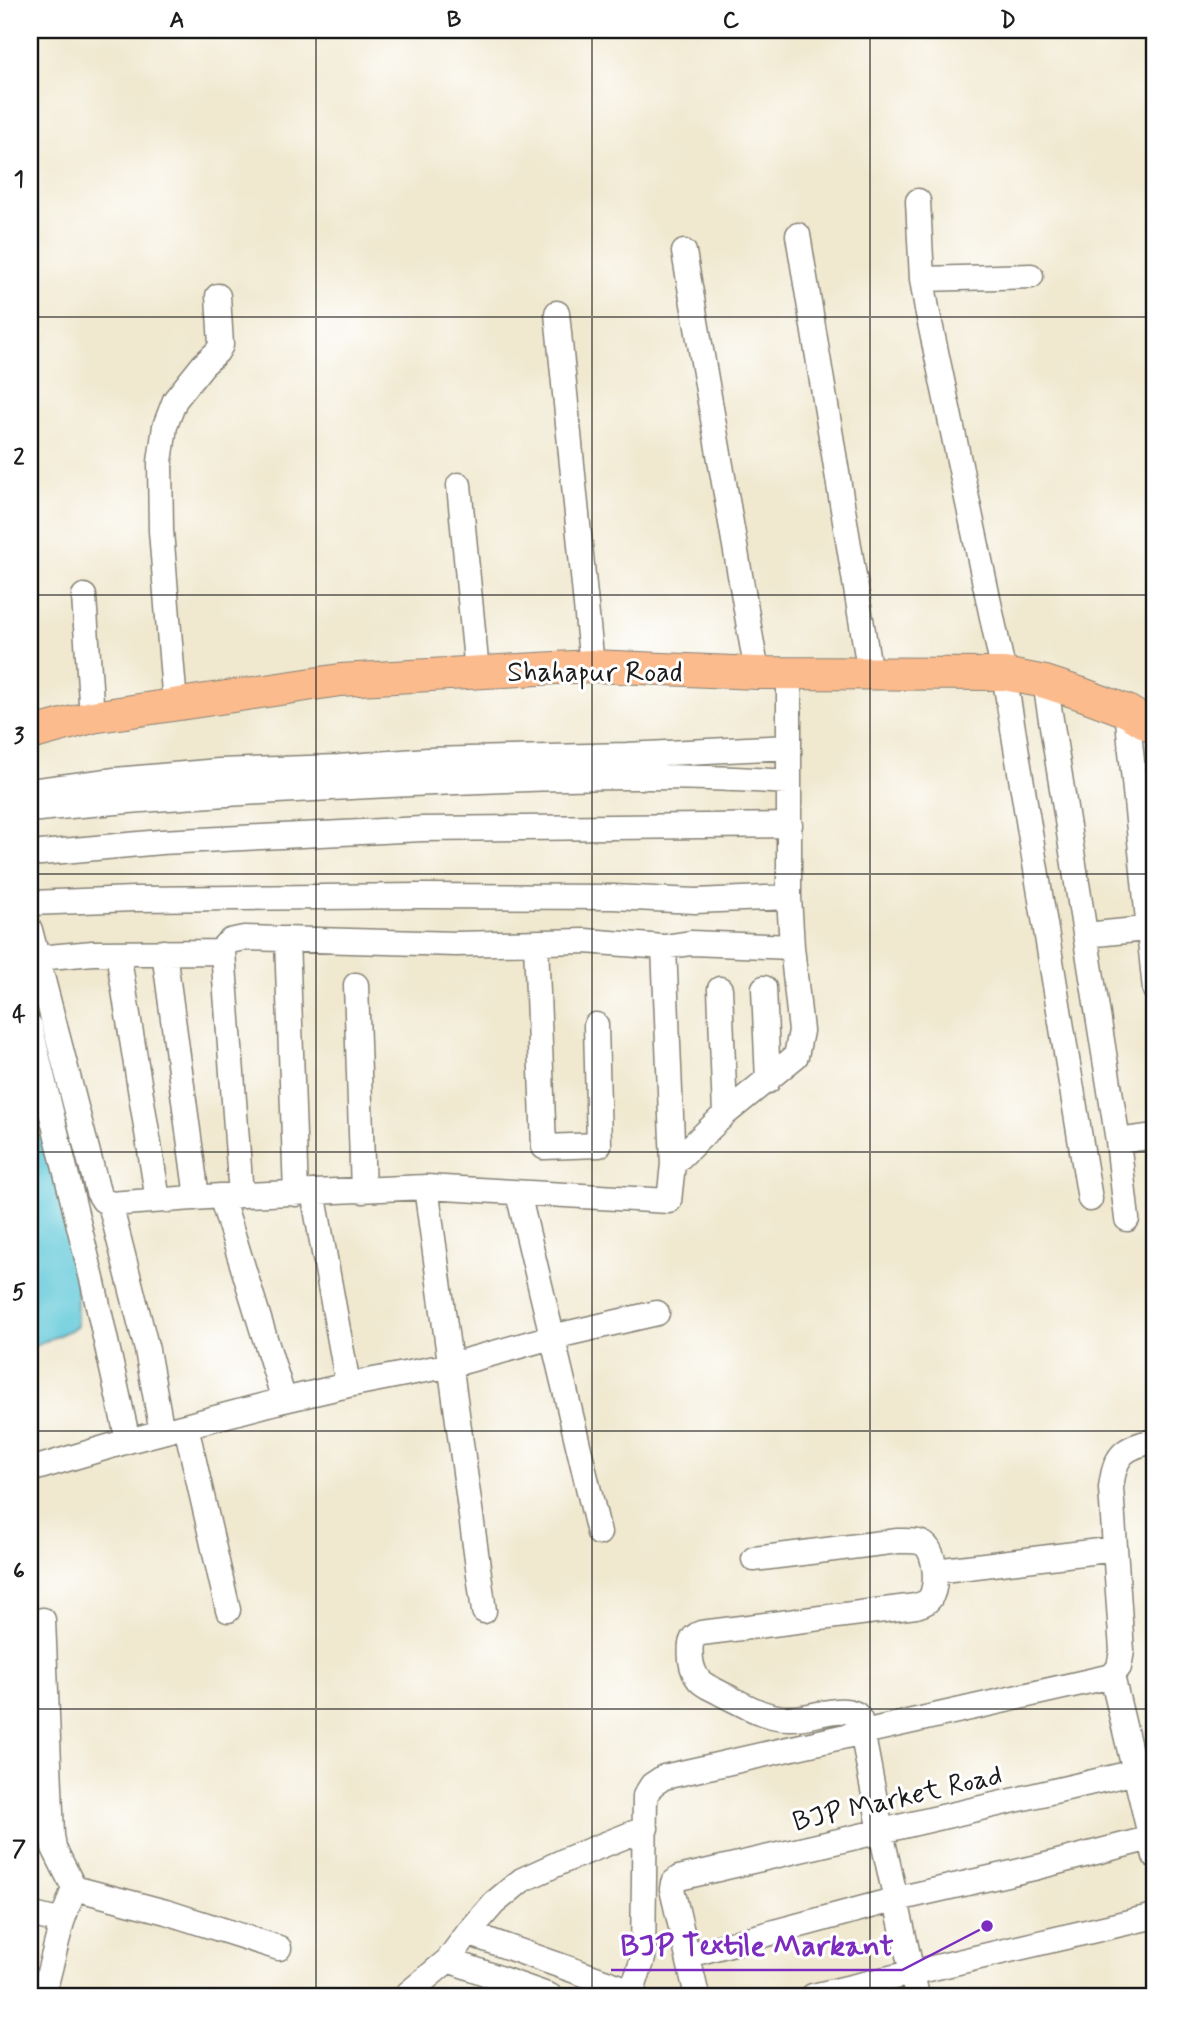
<svg xmlns="http://www.w3.org/2000/svg" width="1185" height="2026" font-family="Mynerve,sans-serif">
<style>
.water{fill:#5dc7d8;stroke:#3c727a;stroke-width:2}
.lines{fill:none;stroke-linecap:round;stroke-linejoin:round}
.minor-casing{stroke:#868276;stroke-width:27}
.major-casing{stroke:#868276;stroke-width:34}
.minor{stroke:#fff;stroke-width:24}
.major{stroke:#fbbb8d;stroke-width:32}
.grid{fill:none;stroke:#1c1c1c;stroke-width:2;stroke-opacity:0.55}
.labels{text-anchor:middle;stroke-width:6;stroke-linejoin:round;paint-order:stroke}
.street-label{font-size:28px;fill:#1c1c1c;stroke:#fff}
.leader{fill:none;stroke:#7b2cbf;stroke-width:2.5}
.callout-dot{fill:#7b2cbf;stroke:#fff;stroke-width:2.5}
.callout-label{font-size:30px;text-anchor:middle;font-weight:bold;fill:#7b2cbf;stroke:#fff;stroke-width:6;stroke-linejoin:round;paint-order:stroke}
.neatline{fill:none;stroke:#1c1c1c;stroke-width:2.5}
.grid-label{font-size:23px;text-anchor:middle;font-weight:bold;fill:#1c1c1c}
</style>
<rect width="100%" height="100%" fill="#fff"/>
<filter id="ink" filterUnits="userSpaceOnUse"><feTurbulence type="fractalNoise" baseFrequency=".0143" numOctaves="2"/><feDisplacementMap in="SourceGraphic" scale="14" xChannelSelector="R" yChannelSelector="G"/><feConvolveMatrix kernelMatrix="1 2 1 2 8 2 1 2 1" color-interpolation-filters="sRGB"/></filter>
<filter id="wash" filterUnits="userSpaceOnUse"><feTurbulence type="fractalNoise" baseFrequency=".00686" numOctaves="4" result="noise"/><feDisplacementMap in="SourceGraphic" scale="28" xChannelSelector="R" yChannelSelector="G"/><feGaussianBlur stdDeviation="1.57" result="paint"/><feColorMatrix in="noise" values="0 0 0 0 0 0 0 0 0 0 0 0 0 0 0 0 0 1.4 0 .05"/><feComposite in="paint" operator="in"/></filter>
<g filter="url(#wash)">
<rect width="100%" height="100%" fill="#f0e8cf"/>
<path class="water" d="M30 1122 63 1163 76 1240 77 1327 30 1348Z"/>
</g>
<g filter="url(#ink)">
<g class="lines">
<g class="minor-casing">
<path id="minor" d="M918 201 922 279 927 309 1004 674 1090 1199
M798 235 870 674
M684 252 757 673
M922 279 1031 276
M557 313 592 666
M459 485 477 672
M84 596 92 717
M1045 682 1118 1141 1127 1219
M175 705 161 531 160 462 165 426 175 400 203 365 217 352 221 345 218 296
M1127 711 1155 990
M30 791 115 780 219 771 339 767 428 760 627 755 788 747
M30 810C157 797 284 790 411 784 537 778 662 773 788 782
M30 854 161 842 422 829 790 825
M30 903 134 899 422 896 613 897 695 901 789 897
M30 930 98 1192 103 1200 110 1204 221 1196 426 1187 669 1201 673 1164 725 1114 796 1056 801 1031 792 947 789 897V673
M1086 935 1155 928
M287 939 296 1194
M536 943 544 1147 599 1145 596 1025
M664 947 673 1164
M164 952 197 1197
M118 953 158 1200
M38 958 93 953 223 952
M356 985 363 1191
M764 988 768 1081
M720 989 725 1114
M30 1026 93 1283 128 1441
M1118 1141 1155 1136
M426 1187 484 1611
M313 1192 348 1385
M518 1193 599 1533
M241 1195 223 952 225 945 230 941 244 938 456 944 585 941 664 947 691 943 792 947
M221 1196 284 1400
M110 1204 147 1350 162 1432
M186 1426 228 1610
M30 1470 128 1441 284 1400 348 1385 451 1365 552 1337 657 1313
M754 1559 898 1541C907 1541 919 1540 925 1545 936 1554 938 1587 930 1598 927 1603 922 1604 916 1606L701 1633C689 1637 690 1648 691 1660 692 1667 694 1674 699 1680 705 1687 714 1689 722 1694 745 1705 765 1719 792 1718 813 1718 837 1705 856 1714L860 1720 881 1832 917 1996
M935 1571 1115 1549
M1112 1676 1155 1856
M74 1888 166 1912 279 1948
M30 1914 62 1922
M468 1933 632 1991
M689 1955 897 1899 1038 1867 1155 1837
M448 1960 550 1996
M43 1996 62 1922 74 1888 54 1848 52 1835 43 1620
M405 1996 448 1960 468 1933 494 1903 522 1880 568 1859 646 1828
M632 1996C632 1986 640 1970 643 1958L645 1796 652 1785 664 1777 1112 1676 1119 1667 1122 1651 1111 1488C1115 1456 1122 1447 1155 1441
M697 1996 672 1889 673 1883 679 1878 1136 1772
M813 1996 1155 1916"/>
</g>
<g class="major-casing">
<path id="major" d="M30 734 92 717 340 680 592 666 757 673 1004 674 1045 682 1082 694 1127 711 1155 728"/>
</g>
<use href="#minor" class="minor"/>
<use href="#major" class="major"/>
</g>
</g>
<path class="grid" d="M316 30V1996M592 30V1996M870 30V1996M30 317H1155M30 595H1155M30 874H1155M30 1152H1155M30 1431H1155M30 1709H1155"/>
<g class="labels">
<g class="street-label">
<text x="595" y="681">Shahapur Road</text>
<text transform="translate(897 1797) rotate(-13)" y="10">BJP Market Road</text>
</g>
</g>
<path class="leader" d="M987 1926L902 1970H611"/>
<circle class="callout-dot" cx="987" cy="1926" r="7"/>
<g class="callout-label">
<text x="757" y="1955">BJP Textile Markant</text>
</g>
<rect width="1185" height="2026" fill="none" stroke="#fff" stroke-width="77"/>
<rect x="38" y="38" width="1108" height="1950" class="neatline"/>
<g class="grid-label">
<text x="177" y="27">A</text>
<text x="454" y="27">B</text>
<text x="731" y="27">C</text>
<text x="1008" y="27">D</text>
<text x="19" y="186">1</text>
<text x="19" y="464">2</text>
<text x="19" y="743">3</text>
<text x="19" y="1021">4</text>
<text x="19" y="1299">5</text>
<text x="19" y="1578">6</text>
<text x="19" y="1856">7</text>
</g>
</svg>
